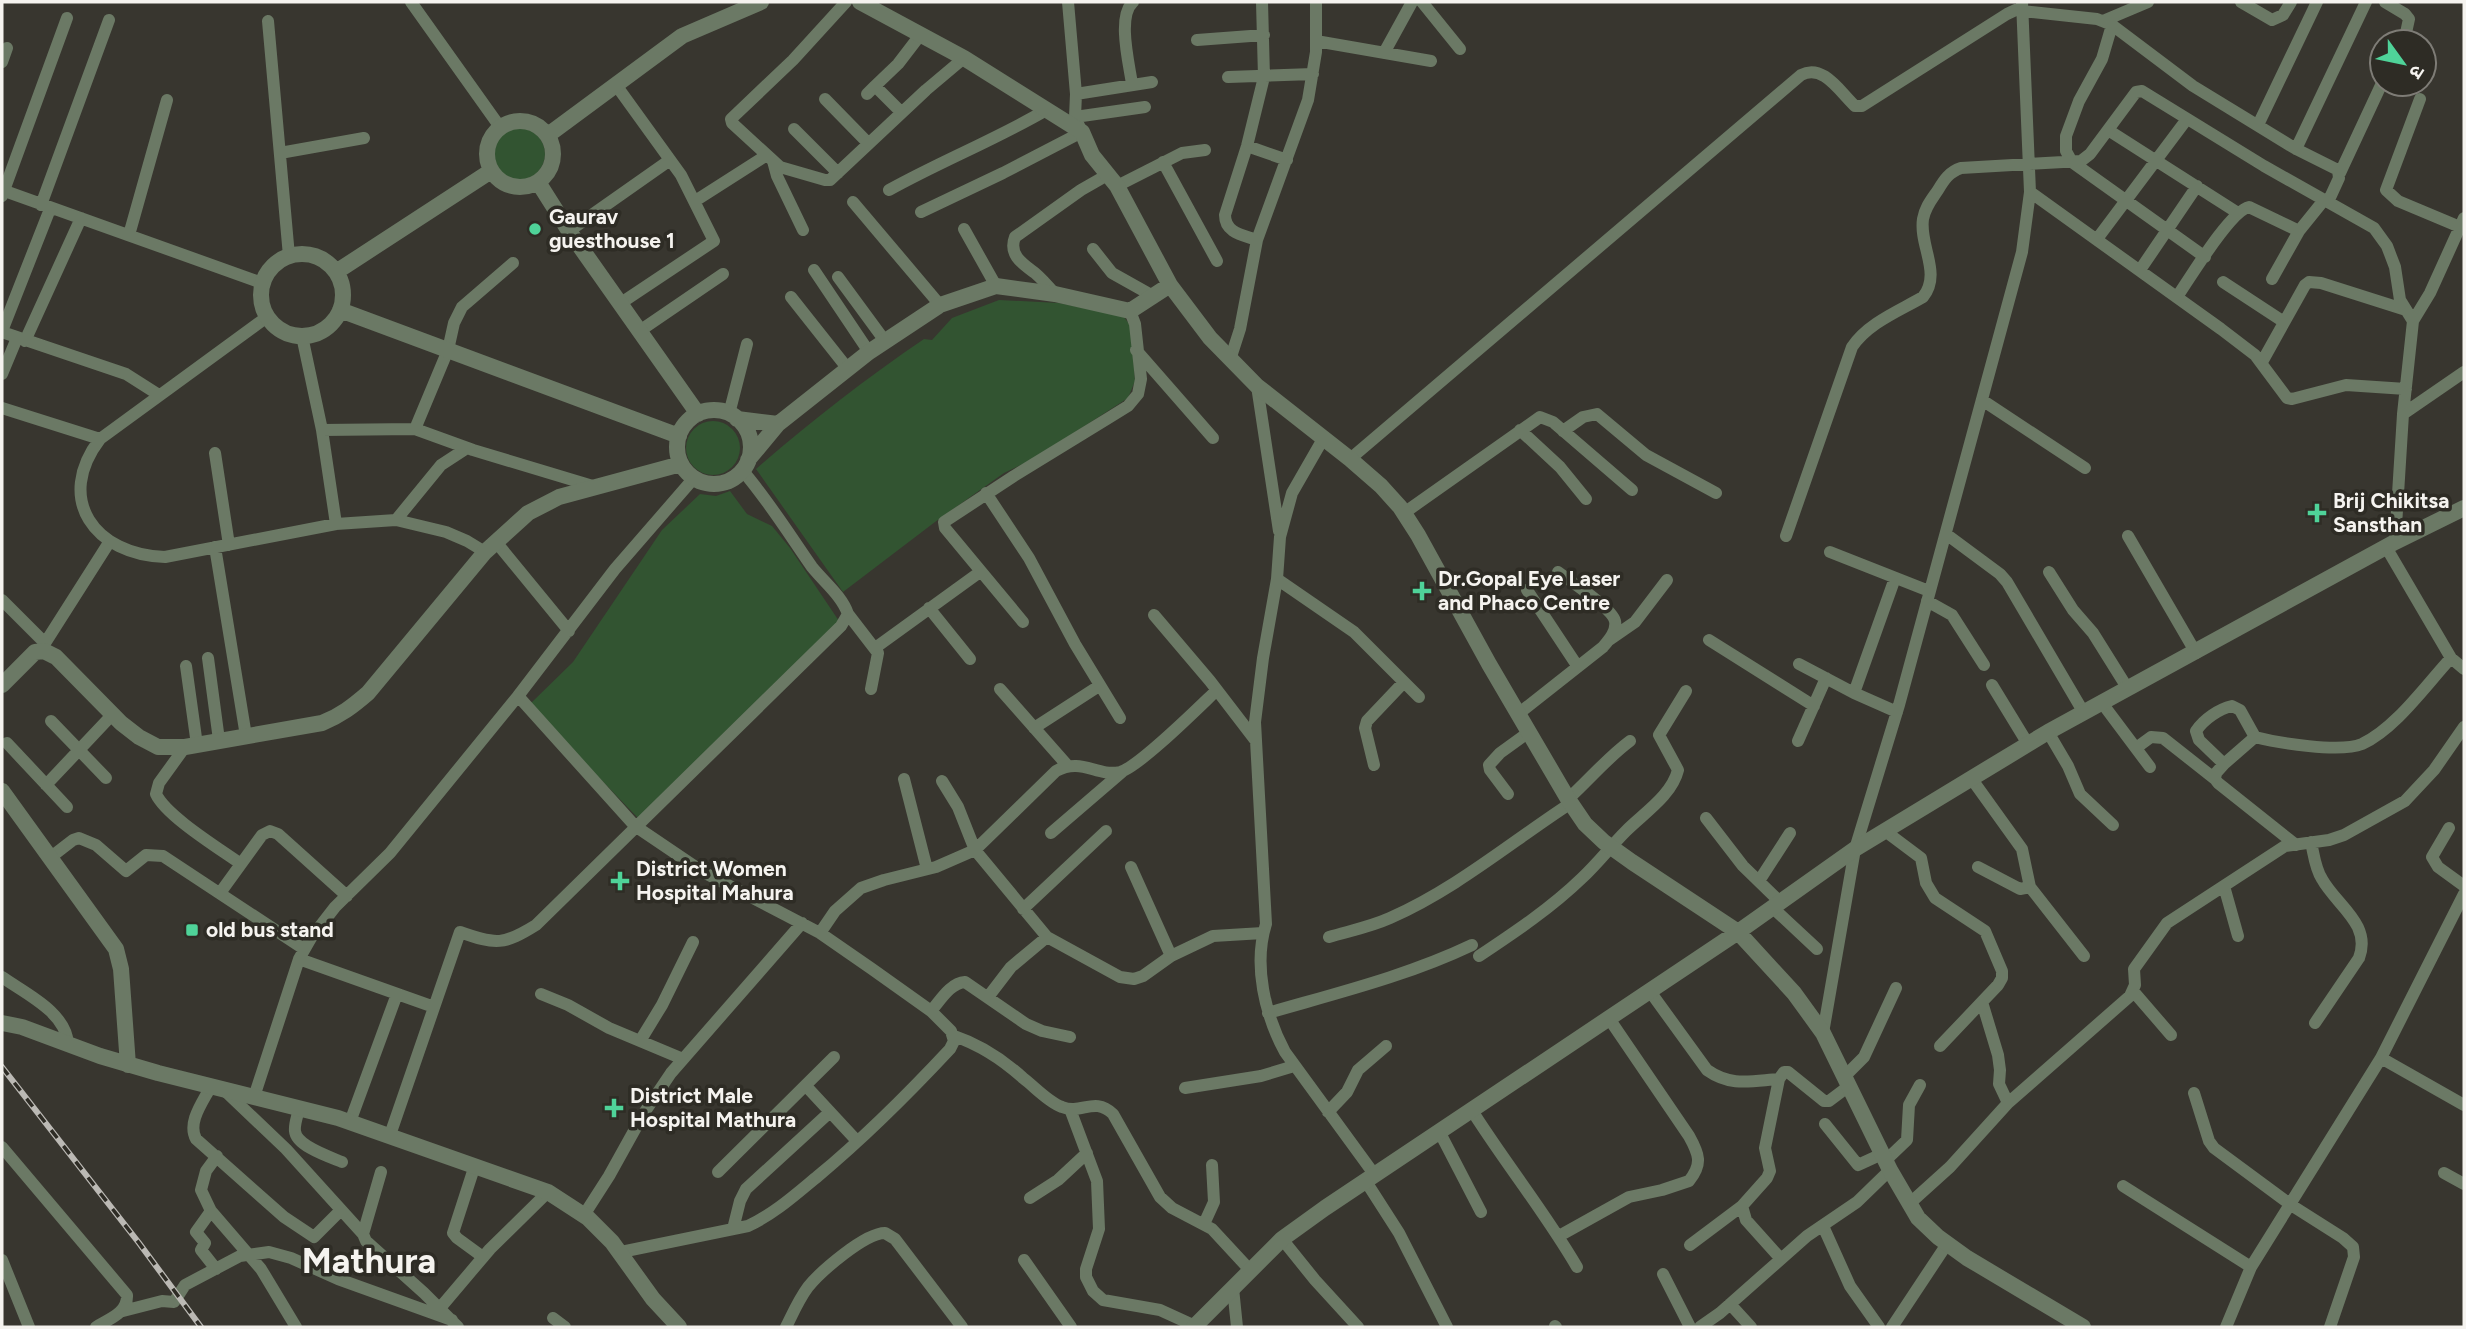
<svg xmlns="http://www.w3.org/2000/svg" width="2466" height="1329" font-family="Figtree,'Noto Sans Devanagari',sans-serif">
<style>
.green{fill:#325431}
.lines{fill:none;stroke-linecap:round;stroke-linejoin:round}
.minor{stroke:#6b7965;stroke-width:12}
.tertiary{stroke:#6b7965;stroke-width:16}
.rail-casing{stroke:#bbb9b4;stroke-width:6}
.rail{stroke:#2e2c25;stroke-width:3.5;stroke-dasharray:10;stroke-linecap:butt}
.poi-dot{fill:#4fd399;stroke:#2e2c25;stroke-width:2.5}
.labels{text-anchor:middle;stroke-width:7;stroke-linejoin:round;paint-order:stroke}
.poi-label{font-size:21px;font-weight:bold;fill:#f5f3ef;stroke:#2e2c25;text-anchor:start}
.town-label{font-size:35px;font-weight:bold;fill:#f5f3ef;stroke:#2e2c25}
</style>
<rect width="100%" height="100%" fill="#38362f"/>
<path class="green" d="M493 154a26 26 0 1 1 52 0a26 26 0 1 1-52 0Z
M999 300 1059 303 1123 316 1131 326 1135 381 1128 398 1035 458 1004 473 935 522 843 592 756 469C810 422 865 379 924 339L932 340 952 318Z
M686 448a27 27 0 1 1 54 0a27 27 0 1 1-54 0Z
M730 491 747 514 772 526 790 548 839 621 638 818 529 705 573 662 662 530 700 494 716 496Z"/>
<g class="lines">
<path class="minor" d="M411 2 500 127
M846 2 793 60 731 119 732 123 780 167 825 180H830L926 90 964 58
M1422 2 1460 49
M2241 2 2272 20 2283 15 2291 2
M2385 2 2405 14 2409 19 2404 42
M2022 11 2097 19 2112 25 2193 86 2296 149 2338 170 2339 178 2328 202
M268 21 289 256
M2103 21 2148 2
M2112 25 2102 59 2079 101 2066 136V151L2072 162 2205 257
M1197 40 1264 35
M1316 41 1431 61
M1384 53 1412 2
M2 62 7 48
M1228 77 1313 74
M1132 84C1129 63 1117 16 1133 2
M616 85 681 175 714 241 621 303
M875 86 898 64 921 34
M867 94 875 86 901 112
M1076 94 1152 82
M825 99 868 143
M2420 99 2386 190 2398 201 2460 227
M1075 117 1145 107
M2258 125 2317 2
M794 129 838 173
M2108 130 2238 213
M1247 146 1287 160
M2296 149 2366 2
M280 153 364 138
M773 161 777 176 803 230
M1163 162 1217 261
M2340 173 2382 83
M1117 186 1182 153 1205 150
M2 190 262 283
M889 190C941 161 997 139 1048 109
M2030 192 2221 329 2255 355 2287 398 2292 399 2346 385 2406 389
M2 196 67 18
M695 201 767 155
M853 202 940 305
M41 205 109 20
M921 212 1003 173 1082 132 1075 117 1076 94 1068 2
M964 229 996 286
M569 231 670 160
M129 235 167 100
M2097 239 2187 119
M1257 240C1243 235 1225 233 1225 215L1247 146 1264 77 1262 2
M1093 249 1112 273 1153 296
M814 270 869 352
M2140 270 2197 186
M838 277 885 341
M2272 279 2299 231 2324 200
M2223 282 2284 322
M1055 294C1049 287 1042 279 1035 273 1023 264 1008 255 1015 237L1081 190 1109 174
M791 297 848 369
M2177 297C2190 278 2230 211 2249 207L2299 231
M267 317 100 439C54 499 95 555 165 557L336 524 396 520 446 532 467 541 485 552
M641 330 723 274
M2 331 50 209
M2 332 126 374 159 395
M302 336 322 430 336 524
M25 341 81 218
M1136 350 1213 438
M1230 360 1240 329 1257 240 1308 100 1316 52V2
M2262 362 2305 285 2309 282 2321 283 2406 310
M2 374 17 338
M1257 386 1279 531
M1982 400 2085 468
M2 408 100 439
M729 414 747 344
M2403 414 2464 372
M415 429 448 350 454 323 462 307 513 263
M322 430 415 429 473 450 596 487
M1520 430 1560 467 1586 499
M1563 431 1583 417 1597 414 1646 455 1716 493
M1323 439 1292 493 1280 537 1277 579 1263 658 1255 722 1266 924C1253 965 1265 1015 1285 1052L1374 1174
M215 453 229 545
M1350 459 1801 75C1823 63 1840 92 1855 106H1862L2007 14 2022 7
M986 493 1029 558 1075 644 1120 718
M1404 513 1540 417 1553 422 1632 490
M396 520 441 465 467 448
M1946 534 2000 574 2007 582 2084 713
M1786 536 1852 347C1868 323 1899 311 1923 297 1942 273 1919 246 1923 219 1925 207 1932 199 1938 190 1944 180 1949 172 1961 168L2081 161 2090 154 2136 92 2142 91 2264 166 2374 228 2387 246 2395 267 2400 300 2413 321
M2128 536 2196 653
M496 542 569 631
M2395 542 2403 414 2413 321 2430 293 2464 218
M215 547 246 736
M2386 547 2451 658
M1830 552 1929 591
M2049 572 2073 610 2093 633 2128 689
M1277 579 1354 632 1419 697
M1527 590 1578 667
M2 600 45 643
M1927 601 1952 615 1984 665
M929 608 970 659
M848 614 878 653 871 689
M1154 615 1210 681 1256 741
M1023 622 945 528 944 522 1014 476 1107 419 1128 406 1138 394 1141 379 1135 324 1130 311
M1609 640 1635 622 1667 580
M1709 640 1814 706
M875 648 980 572
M40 651 110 541
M208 658 219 740
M1799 664 1854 693 1897 712
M186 666 197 745
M1992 685 2028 744
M1000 689 1067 765
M1854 693 1895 578
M2102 703 2150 767
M1518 714 1603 647C1609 640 1617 631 1615 621 1612 608 1570 581 1558 572
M51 721 106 778
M1034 728 1099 686
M2048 732 2068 766 2080 794 2113 825
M2255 737 2224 764 2199 740 2196 731C2204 719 2219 709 2232 706L2240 710 2255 737C2278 743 2340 753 2362 744 2395 729 2426 685 2451 658L2464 669
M1798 741 1826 678
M7 743 67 807
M185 747 159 783 156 794C166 816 220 849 241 864
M2136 748 2151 737 2163 738 2215 779
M2224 764 2216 773 2215 779 2218 783 2296 845
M1374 765 1365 728 1367 721 1404 682
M1971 778 2022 849 2030 887 2084 956
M904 779 927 869
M942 781 958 807 975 850 1047 937 1120 977 1134 979 1143 976 1171 956 1213 936 1263 933
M46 785 112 715
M1508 794 1490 770 1489 765 1500 753 1529 732
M1568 799C1589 780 1607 758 1630 741
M1706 818 1743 866 1779 901
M2449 828 2432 857 2438 867 2464 886
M1885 831 1921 858 1926 883 1935 898 1985 931 2002 971V978L1998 985 1940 1046
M1051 833 1122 772
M2311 842C2314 855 2315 868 2322 879 2336 905 2372 924 2359 958L2315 1023
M51 857 73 840 79 838 96 845 126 871 146 855 163 856 304 949
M1131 867 1171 956
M1978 867 2020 889 2030 887
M1759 881 1790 833
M2224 886 2238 936
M220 893 262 835 270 831 278 834 347 896
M1772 907 1817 949
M1023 909 1106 831
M820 933 835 911 861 888 884 880 936 867 975 850 1056 771C1082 757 1096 777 1120 772 1139 767 1199 707 1217 690
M1329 937C1349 931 1370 927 1390 918 1456 889 1511 842 1571 803
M1479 956C1515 932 1551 908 1582 878 1598 863 1611 846 1626 831 1644 813 1672 795 1678 770L1659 735 1686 691
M299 959 434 1007
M2 977C26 994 66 1012 68 1044
M1649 990 1707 1070C1731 1087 1751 1081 1779 1079
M2133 991 2171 1035
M541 994 568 1005 609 1028 683 1059
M988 997 1011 967 1047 937
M1982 1002 1998 1055 2000 1070 1999 1084 2008 1103
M931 1011C940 1001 950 983 965 982L1026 1024 1042 1031 1070 1037
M1268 1013C1337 993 1407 976 1472 945
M1823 1033 1855 849 1899 705 2022 252 2030 192 2022 2
M954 1036C981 1045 1002 1059 1023 1078 1035 1087 1048 1102 1062 1107 1082 1115 1094 1096 1113 1114L1160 1197 1172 1208 1212 1229 1250 1270
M640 1041 662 1005 693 942
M2381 1058 2464 1105
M1844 1077 1864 1057 1896 988
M211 1086C203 1102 187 1122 196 1139L284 1217 314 1237 340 1211
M806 1086 857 1141
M1185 1088 1261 1076 1294 1066
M225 1091 286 1149 363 1234 366 1241 424 1293 458 1327
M2194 1093 2209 1141 2214 1148 2291 1205 2343 1238 2353 1247 2354 1257 2330 1327
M254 1097 299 959 311 938 335 907 390 853 518 696
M299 1108C298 1115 294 1124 295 1131 296 1146 330 1157 342 1162
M1070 1109 1097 1181 1099 1229 1086 1269V1277L1093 1291 1103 1300 1160 1310 1195 1326
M1471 1109C1505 1163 1545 1212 1577 1267
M1328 1112 1347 1092 1358 1070 1386 1046
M350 1122 397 994
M1825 1124 1858 1165 1882 1154
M1439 1131 1481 1212
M390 1135 460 932C496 945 504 945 536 925L841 626 848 614C842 596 824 582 812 567 789 534 768 500 742 470
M2 1147 127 1295C128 1313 109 1319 96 1327
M217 1156 206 1171 201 1190 211 1211 261 1269 296 1327
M1885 1161 1907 1140 1909 1105 1920 1085
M475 1165 453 1233 457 1238 483 1257
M718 1172 834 1057
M2444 1173 2464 1184
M1365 1180 1399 1233 1447 1327
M2123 1186 2251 1267
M1030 1198 1058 1180 1087 1153
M1909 1204 1950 1167 2008 1103 2130 996 2135 985 2134 969 2167 923 2285 846 2329 840 2344 835 2405 801 2434 770 2464 727
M211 1211 196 1232 205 1243 201 1250 216 1269
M584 1215 609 1176 644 1113 671 1073 802 923
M1204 1224 1214 1202 1212 1165
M1823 1226 1850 1286 1879 1327
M733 1229 740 1201 746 1189 830 1112
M363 1234 381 1172
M1559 1236 1629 1197 1662 1190 1689 1181C1703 1164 1699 1154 1689 1136L1608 1017
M1282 1239 1315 1280 1358 1327
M1690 1245 1742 1206
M621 1252 748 1226C774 1214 795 1195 818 1176 865 1137 908 1094 950 1049L954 1041 951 1031 931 1011 872 969 820 933 703 872 635 826 518 696 615 569 694 478
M1781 1259 1746 1220 1742 1206 1767 1178 1770 1171 1765 1148 1779 1079 1784 1072H1788L1824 1101H1829L1849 1086
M2 1260 29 1327
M1024 1260 1071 1327
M1663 1274 1690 1327
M1233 1288 1237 1327
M1730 1304 1751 1327
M440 1308 490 1249 548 1192
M123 1311 162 1301 174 1302 185 1285 221 1266 240 1256 269 1252 291 1258 338 1279 452 1320
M553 1318 565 1327
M1555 1326 1556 1327
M786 1327C793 1313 799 1299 808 1287 821 1271 865 1233 885 1233L895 1239 962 1327
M1700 1327 1720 1313 1807 1236 1857 1202 1890 1170
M1892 1327 1947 1244
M2226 1327 2251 1267 2381 1058 2464 894"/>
<path class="tertiary" d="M860 2 964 58 1082 132 1092 155 1117 186 1170 285 1210 338 1257 386 1350 459 1381 486 1400 507 1418 535 1489 664 1568 799 1585 824 1604 842 1632 862 1738 932 1794 993 1823 1033 1890 1170 1918 1218 1938 1237 1967 1258 2083 1327
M487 154a33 33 0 1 1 66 0a33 33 0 1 1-66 0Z
M548 135 682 36 761 2
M538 182 569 231 698 414
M261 295a41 41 0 1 1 82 0a41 41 0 1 1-82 0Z
M336 272 491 171
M340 310 679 436
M677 447a37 37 0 1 1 74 0a37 37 0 1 1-74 0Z
M737 419 778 424
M748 460 778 424 869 352 940 305 996 286 1055 294 1130 311 1170 285
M2 685 35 652 44 651 56 657 121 723 139 737 158 747H185L322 723C340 716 353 706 368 693L485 552 528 513 559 497 681 464
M2 791 116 949 121 969 128 1065
M2 1023 22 1027 100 1056 158 1073 338 1118 548 1192 588 1218 612 1242 653 1299 679 1327
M1194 1327 1282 1239 1325 1208 1738 932 1855 849 2048 732 2395 542 2464 508"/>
<g class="rail-casing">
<path id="rail" d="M2 1067 139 1243 201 1327"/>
</g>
<use href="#rail" class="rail"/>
</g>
<g class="poi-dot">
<circle cx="535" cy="229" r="7"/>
<path d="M2313.5 502.5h7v7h7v7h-7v7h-7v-7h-7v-7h7z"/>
<path d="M1418.5 580.5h7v7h7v7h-7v7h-7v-7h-7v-7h7z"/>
<path d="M616.5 870.5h7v7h7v7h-7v7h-7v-7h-7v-7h7z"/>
<rect x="185" y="923" width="14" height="14" rx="3.5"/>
<path d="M610.5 1097.5h7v7h7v7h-7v7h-7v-7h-7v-7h7z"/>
</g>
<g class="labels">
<g class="poi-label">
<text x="549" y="224">Gaurav<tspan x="549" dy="24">guesthouse 1</tspan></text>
<text x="2333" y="508">Brij Chikitsa<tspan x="2333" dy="24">Sansthan</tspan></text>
<text x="1438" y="586">Dr.Gopal Eye Laser<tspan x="1438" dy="24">and Phaco Centre</tspan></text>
<text x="636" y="876">District Women<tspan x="636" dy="24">Hospital Mahura</tspan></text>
<text x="206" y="937">old bus stand</text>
<text x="630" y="1103">District Male<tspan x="630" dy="24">Hospital Mathura</tspan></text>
</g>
<g class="town-label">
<text x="369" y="1273">Mathura</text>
</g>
</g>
<rect width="2466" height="1329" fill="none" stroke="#f5f3ef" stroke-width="7"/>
<g transform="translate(2403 63) rotate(123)"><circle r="33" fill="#2e2c25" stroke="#7e7c76" stroke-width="2"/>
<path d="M0-5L12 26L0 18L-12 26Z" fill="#4fd399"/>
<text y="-10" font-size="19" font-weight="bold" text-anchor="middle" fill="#f5f3ef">उ</text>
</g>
</svg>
